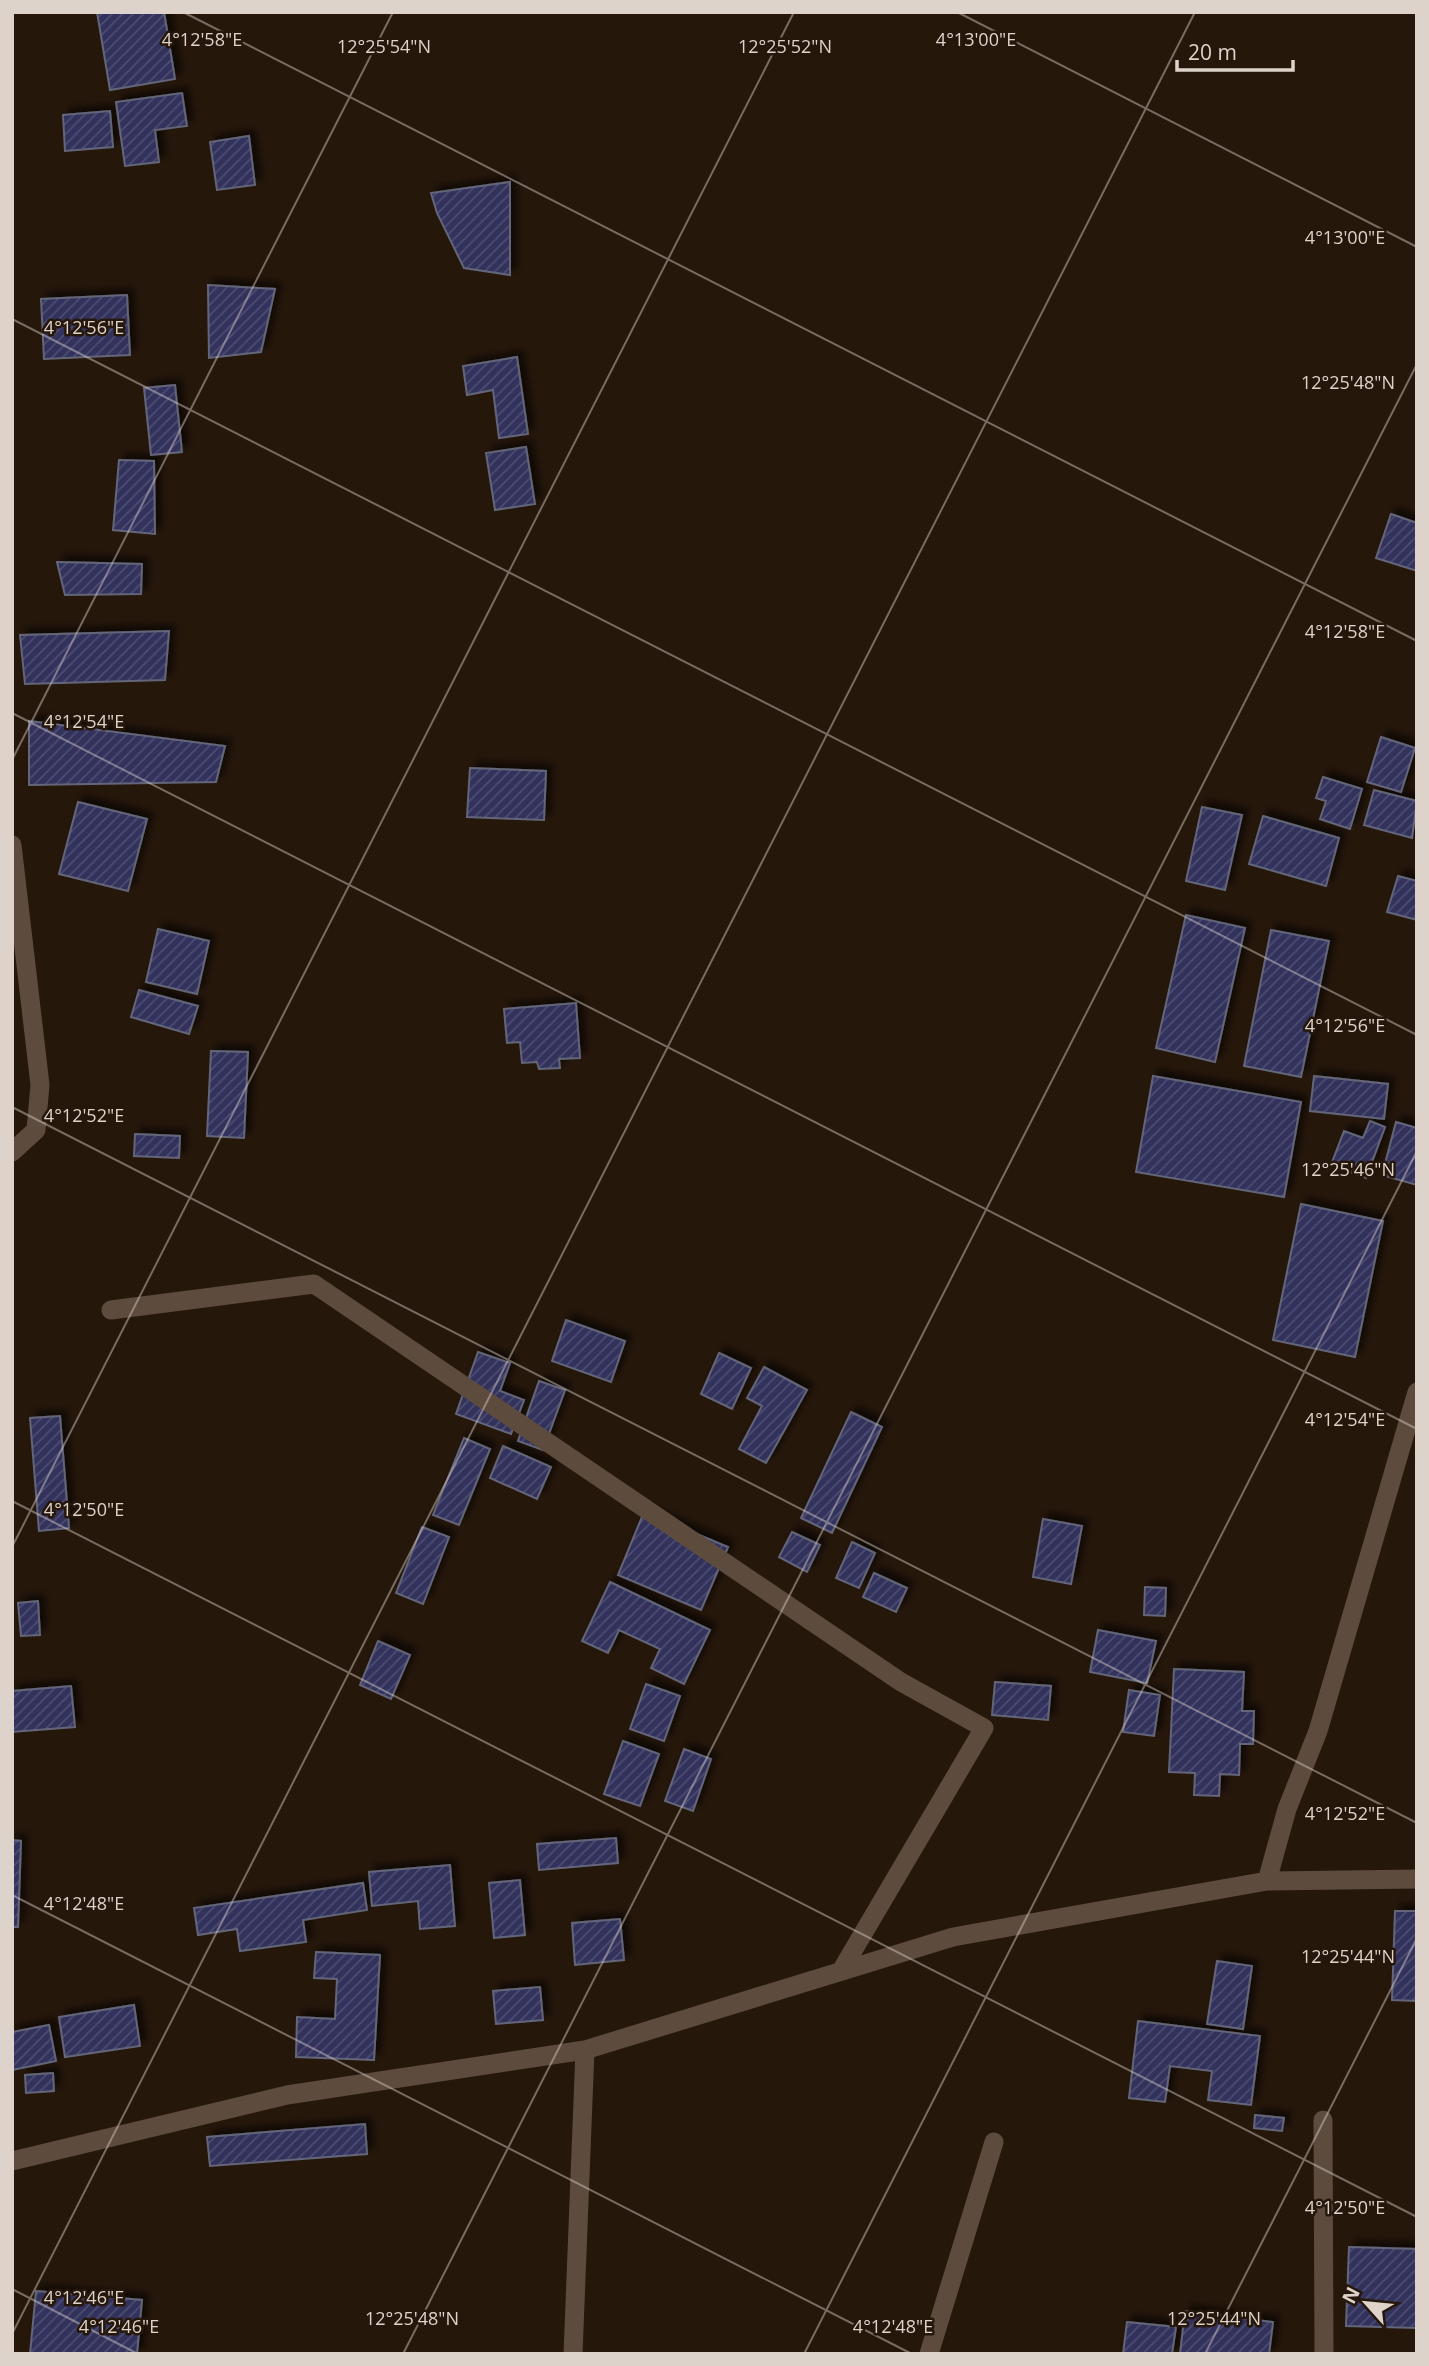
<svg xmlns="http://www.w3.org/2000/svg" width="1429" height="2366" font-family="'Open Sans',sans-serif">
<style>
.building{fill:url(#building-hatch);stroke:#636579;stroke-width:2;filter:url(#shadow)}
.lines{fill:none;stroke-linecap:round;stroke-linejoin:round}
.minor{stroke:#5d4b3e;stroke-width:19}
.ticks{fill:none;stroke:#ded3cb;stroke-width:2;stroke-opacity:0.45}
.ticks-label{font-size:18px;text-anchor:middle;fill:#ded3cb;stroke:#26170b;stroke-width:5;stroke-linejoin:round;paint-order:stroke}
</style>
<defs>
<pattern id="building-hatch" width="6" height="6" patternUnits="userSpaceOnUse" patternTransform="scale(1.75)"><rect width="6" height="6" fill="#30315c"/><path d="M-1 1l2-2M0 6l6-6M5 7l2-2" fill="none" stroke="#4e4e72"/></pattern>
<filter id="shadow"><feDropShadow dx="6" dy="-6" stdDeviation="3.5" flood-color="#0009"/></filter>
</defs>
<rect width="100%" height="100%" fill="#26170b"/>
<path class="building" d="M97 12H164L175 79 110 90Z
M182 93 187 126 155 130 159 162 125 166 116 102Z
M110 111 113 147 65 151 63 115Z
M249 136 255 185 217 190 210 142Z
M510 182V275L464 268 437 213 431 193Z
M208 285 275 289 261 352 209 358Z
M127 295 130 355 44 359 41 299Z
M517 357 528 434 499 438 493 390 467 395 463 366Z
M175 385 182 452 151 455 144 388Z
M526 447 535 504 495 510 486 453Z
M119 460 154 461 155 534 113 530Z
M1391 514 1417 523V571L1376 558Z
M57 562 142 564 141 594 65 595Z
M169 631 165 680 25 684 20 635Z
M29 721 225 746 216 782 29 785Z
M1381 737 1415 748 1401 792 1367 782Z
M470 768 546 771 544 820 467 817Z
M1323 777 1362 789 1350 829 1320 819 1326 801 1316 798Z
M1374 790 1417 801 1412 838 1364 825Z
M78 802 147 819 128 891 59 874Z
M1202 807 1242 815 1225 890 1186 881Z
M1263 816 1339 838 1326 886 1249 864Z
M1398 876 1417 881V920L1387 912Z
M1186 915 1245 928 1215 1062 1156 1048Z
M158 929 209 941 197 994 146 982Z
M1271 930 1329 941 1301 1077 1244 1066Z
M139 990 198 1006 189 1034 131 1017Z
M576 1003 580 1058 559 1059 560 1068 539 1069 537 1062 522 1063 520 1042 507 1043 504 1009Z
M211 1051 248 1052 244 1138 207 1136Z
M1153 1076 1301 1102 1284 1197 1136 1172Z
M1314 1076 1388 1084 1384 1119 1310 1111Z
M1370 1121 1385 1127 1366 1178 1331 1165 1344 1131 1363 1138Z
M1396 1122 1417 1128V1185L1382 1175Z
M135 1134 180 1136 179 1158 134 1156Z
M1301 1204 1383 1221 1355 1357 1273 1340Z
M566 1320 625 1341 611 1382 552 1361Z
M478 1352 510 1363 500 1391 524 1400 511 1434 456 1414Z
M719 1353 751 1368 732 1409 701 1394Z
M764 1367 807 1390 766 1463 739 1449 762 1406 747 1398Z
M539 1381 565 1390 543 1450 518 1441Z
M851 1412 882 1427 832 1533 801 1518Z
M60 1416 69 1528 39 1531 30 1418Z
M464 1438 490 1449 459 1525 433 1515Z
M503 1446 551 1467 537 1499 490 1478Z
M644 1512 728 1547 701 1610 618 1575Z
M1043 1519 1082 1526 1071 1584 1033 1577Z
M422 1527 449 1537 423 1604 396 1593Z
M792 1532 820 1545 807 1572 779 1557Z
M852 1542 875 1553 859 1588 836 1578Z
M874 1573 907 1588 896 1612 863 1597Z
M610 1582 710 1630 684 1684 651 1668 660 1649 619 1630 608 1653 582 1641Z
M1145 1587 1166 1588 1165 1616 1144 1615Z
M38 1601 40 1635 21 1636 18 1603Z
M1098 1630 1156 1641 1147 1683 1090 1672Z
M378 1641 410 1655 391 1699 360 1685Z
M1174 1669 1244 1672 1242 1711H1254L1253 1744H1240L1239 1775 1220 1774 1219 1796 1194 1795 1195 1773 1169 1772Z
M995 1682 1051 1686 1048 1720 992 1715Z
M646 1684 680 1696 664 1741 630 1729Z
M71 1686 75 1727 12 1732V1691Z
M1129 1690 1160 1695 1154 1736 1123 1732Z
M623 1741 659 1754 640 1806 604 1794Z
M684 1749 711 1759 693 1811 665 1801Z
M616 1838 618 1863 539 1870 537 1844Z
M12 1840 21 1841 18 1927H12Z
M450 1865 455 1926 420 1929 418 1901 372 1906 369 1872Z
M520 1880 525 1935 494 1938 489 1883Z
M363 1883 367 1910 303 1920 306 1942 240 1951 237 1929 198 1935 194 1908Z
M1395 1911H1417V2001L1392 2000Z
M620 1919 624 1960 575 1965 572 1923Z
M316 1952 380 1955 374 2060 296 2057 297 2017 335 2019 337 1979 314 1978Z
M1217 1961 1252 1966 1243 2029 1207 2024Z
M540 1987 543 2020 496 2024 493 1991Z
M134 2005 140 2046 65 2057 59 2017Z
M1138 2021 1260 2036 1251 2105 1208 2100 1212 2071 1170 2066 1165 2102 1129 2098Z
M49 2025 56 2061 12 2070V2032Z
M53 2073 54 2091 26 2093 25 2075Z
M1255 2115 1284 2118 1282 2131 1254 2128Z
M365 2124 367 2154 210 2166 207 2137Z
M1349 2247 1417 2249V2328L1346 2326Z
M36 2291 142 2300 137 2354H30Z
M1185 2311 1273 2322 1269 2354H1180Z
M1127 2322 1176 2327 1172 2354H1123Z"/>
<g class="lines">
<path class="minor" d="M12 845 40 1085 36 1130 12 1152
M111 1310 314 1284 901 1682 984 1728 841 1971
M1267 1881 1287 1809 1318 1731 1417 1392
M1323 2120 1324 2354
M12 2161 287 2095 585 2050 953 1937 1267 1881 1417 1879
M573 2354 585 2050
M929 2354 994 2142"/>
</g>
<path class="ticks" d="M183 12 1417 641M957 12 1417 247M12 319 1417 1035M12 713 1417 1429M12 760 393 12M12 1107 1417 1823M12 1501 1417 2217M12 1547 794 12M12 1895 912 2354M12 2289 138 2354M12 2334 1195 12M403 2354 1417 364M804 2354 1417 1151M1205 2354 1417 1938"/>
<g class="ticks-label">
<text x="202" y="46">4°12'58"E</text>
<text x="976" y="46">4°13'00"E</text>
<text x="384" y="53">12°25'54"N</text>
<text x="785" y="53">12°25'52"N</text>
<text x="1345" y="244">4°13'00"E</text>
<text x="84" y="334">4°12'56"E</text>
<text x="1348" y="389">12°25'48"N</text>
<text x="1345" y="638">4°12'58"E</text>
<text x="84" y="728">4°12'54"E</text>
<text x="1345" y="1032">4°12'56"E</text>
<text x="84" y="1122">4°12'52"E</text>
<text x="1348" y="1176">12°25'46"N</text>
<text x="1345" y="1426">4°12'54"E</text>
<text x="84" y="1516">4°12'50"E</text>
<text x="1345" y="1820">4°12'52"E</text>
<text x="84" y="1910">4°12'48"E</text>
<text x="1348" y="1963">12°25'44"N</text>
<text x="1345" y="2214">4°12'50"E</text>
<text x="84" y="2304">4°12'46"E</text>
<text x="412" y="2325">12°25'48"N</text>
<text x="1214" y="2325">12°25'44"N</text>
<text x="119" y="2333">4°12'46"E</text>
<text x="893" y="2333">4°12'48"E</text>
</g>
<rect width="1429" height="2366" fill="none" stroke="#ded3cb" stroke-width="28"/>
<g transform="translate(1366 2303) rotate(297)" stroke="#26170b" stroke-width="5" paint-order="stroke">
<path d="M0-5L12 26L0 18L-12 26Z" fill="#ded3cb"/>
<text y="-10" font-size="19" font-weight="bold" text-anchor="middle" fill="#ded3cb">N</text>
</g>
<path d="M1177 60v10h116v-10" fill="none" stroke="#ded3cb" stroke-width="3.5"/>
<text x="1188" y="60" font-size="21" fill="#ded3cb" stroke="#26170b" stroke-width="5" paint-order="stroke">20 m</text>
</svg>
